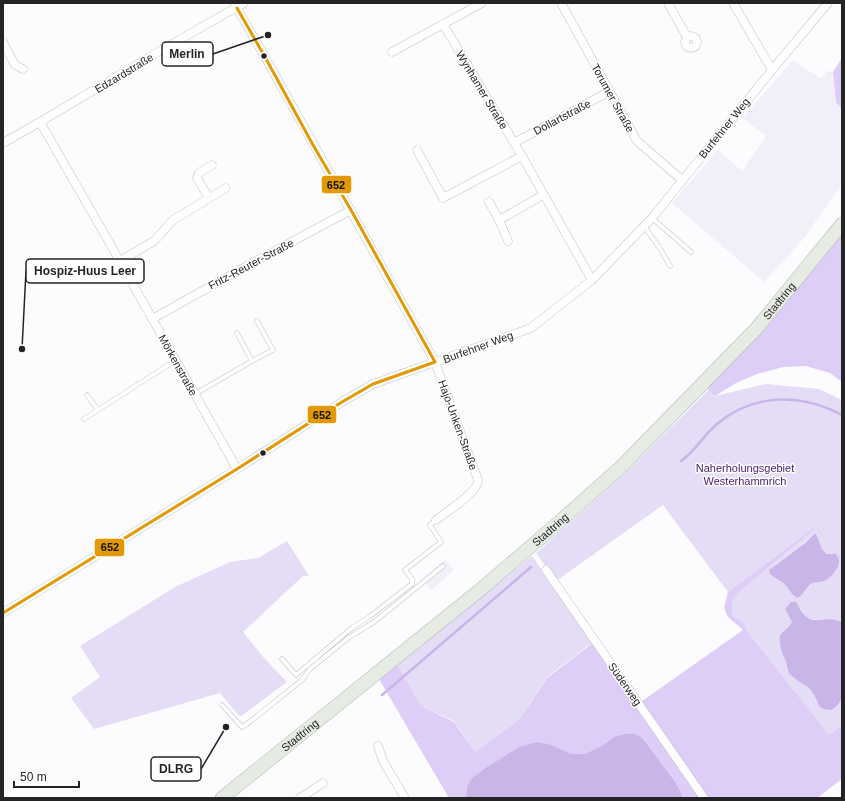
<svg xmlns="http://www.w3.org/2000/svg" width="845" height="801" font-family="Helvetica,sans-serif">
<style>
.built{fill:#f2eff9}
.green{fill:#e5dcf6;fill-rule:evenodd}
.forest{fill:#ddcdf7}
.water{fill:#c9b5e8}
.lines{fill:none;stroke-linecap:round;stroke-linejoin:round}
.stream{stroke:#c9b5e8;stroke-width:2.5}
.service-casing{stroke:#c2c1c4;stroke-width:5}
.minor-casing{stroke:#c2c1c4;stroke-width:9}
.trunk-casing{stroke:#b3bbb1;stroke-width:14}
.service{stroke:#fffeff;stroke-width:4}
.minor{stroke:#fffeff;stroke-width:8}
.trunk{stroke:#e6ece4;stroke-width:13}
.bus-1-casing{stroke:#fff;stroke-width:6}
.bus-1{stroke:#e29904;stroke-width:3}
.bus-dot{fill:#242326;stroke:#fff;stroke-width:1.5}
.labels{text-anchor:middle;stroke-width:3;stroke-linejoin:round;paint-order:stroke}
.street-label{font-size:11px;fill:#242326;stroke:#fff}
.park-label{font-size:11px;fill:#441c6f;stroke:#fff}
.leader{fill:none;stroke:#242326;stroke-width:1.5}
.callout-dot{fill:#242326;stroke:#fff;stroke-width:1.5}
.callout{fill:#fff;stroke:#242326;stroke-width:1.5}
.callout-label{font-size:12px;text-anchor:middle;font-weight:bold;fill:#242326}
.line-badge{stroke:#fff;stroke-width:1.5}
.pale-badge-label{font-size:11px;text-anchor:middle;font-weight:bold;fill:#111}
</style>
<rect width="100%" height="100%" fill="#fcfbfe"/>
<path class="built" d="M793 60 796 62 821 79 827 71 833 72 836 102 842 109V184L804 238 764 282 672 203 718 150 742 171 766 136 743 118Z
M445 560 454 570 432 590 422 579Z"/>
<path class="green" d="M766 384 819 389 842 400V559L816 526 728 592 663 505 556 581 536 553 632 467 709 389 715 396Z
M816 528 842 561V623C830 614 818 623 808 618 804 616 801 610 798 606L785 609 792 622 789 626 780 635 787 667 791 674 812 692 819 706 836 707 842 699V725L829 735 747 631 745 624 732 615V600L740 591ZM814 534 816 535C818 542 822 552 830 555L816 581 809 586 801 596 789 589 779 580 773 577 770 574 775 565 799 547Z
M287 541 309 576H303L243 632 264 658 287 682 240 717 220 693 94 729 71 698 100 677 80 646 175 587 230 562 258 558Z
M532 556 594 641 547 677 520 719 475 752 454 721 421 706 397 664Z"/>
<path class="forest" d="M842 58V109L836 102 833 72Z
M842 229V382L830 373 806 366 783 367 757 374 736 383 715 396 705 386Z
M816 526 842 559V561L816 528 740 591 732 600V615L745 624 747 631 829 735 842 725V779L817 798H681L682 795 635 734 614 737 603 745 585 754H571L561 750 519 747 485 768 472 778 467 786 466 798H449L379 679 397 664 421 706 454 722 475 752 520 719 547 678 594 642 638 704 743 630 728 617 724 608 728 592Z"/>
<path class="water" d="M814 534H816L822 549 827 554H836C837 556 838 557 839 560 840 567 832 577 826 580 821 583 817 581 811 584 806 588 804 594 798 598 792 596 791 591 786 586 781 580 775 579 770 574L769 570 805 543Z
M791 602H796C799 607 802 614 808 618 817 624 830 614 842 623V699L836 707 831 710C815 709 820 703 812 692 807 685 796 681 790 674 787 670 787 664 785 659 781 651 779 644 780 635L789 626 792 622 785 609Z
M625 734H635L643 739 675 782 682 795 681 798H466L467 786 472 778 485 768 519 747 537 742 551 745 571 754H585L603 745 614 737Z"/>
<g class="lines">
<path class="stream" d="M681 461C695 451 704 435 717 424 754 393 801 393 842 415
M382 695 531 567"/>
<g class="service-casing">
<path id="service" d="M652 218 691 252
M644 226 661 250 670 266
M252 361 273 350 257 321
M195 394 252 361 237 333
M87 395 98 410
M84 419 176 360
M282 659 296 675 353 627 369 617 412 584V579L405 570 441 542 430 525 436 520
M222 705 242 727 247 724 302 680 310 669 348 638 374 622 443 566"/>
</g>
<g class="minor-casing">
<path id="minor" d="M234 3 265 57 435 362 478 480C479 492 446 512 436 520
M561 3 637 141 682 180
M668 3 687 37
M733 3 772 70
M443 24 522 156 592 280
M685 42a6 6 0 1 1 12 0a6 6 0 1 1-12 0Z
M3 42 15 65 23 69
M392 52 482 3
M40 122 109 242 237 469
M3 143 40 122 158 52 244 3
M514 143 610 91
M417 150 443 198 522 156
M209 198 197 178 199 173 212 165
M489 202 499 220 508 241
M499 220 543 195
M120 261 154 241 173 220 226 188
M152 319 254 262 351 210
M546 570 704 798
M3 613 237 469 342 402 373 384 531 328 592 280 652 218 772 70 828 3
M378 746 383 761 405 798
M300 798 323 783"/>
</g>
<g class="trunk-casing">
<g id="trunk">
<path id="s1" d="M222 798 480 590 550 530 621 467 756 329 842 224"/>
</g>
</g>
<use href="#service" class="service"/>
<use href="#minor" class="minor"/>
<use href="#trunk" class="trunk"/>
<g class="bus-1-casing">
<path id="bus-1" d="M237 8 265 57 313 145 351 210 435 362
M3 613 237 469 342 402 373 384 435 362"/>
</g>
<use href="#bus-1" class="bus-1"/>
</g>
<g class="bus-dot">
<circle cx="264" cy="56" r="3.5"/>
<circle cx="263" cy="453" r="3.5"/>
</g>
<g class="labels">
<g class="street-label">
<text transform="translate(124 73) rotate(-31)" y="4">Edzardstraße</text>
<text transform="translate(482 90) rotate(59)" y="4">Wynhamer Straße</text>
<text transform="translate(613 98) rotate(61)" y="4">Torumer Straße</text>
<text transform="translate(562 117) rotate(-28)" y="4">Dollartstraße</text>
<text transform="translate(724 128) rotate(-51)" y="4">Burfehner Weg</text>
<text transform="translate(251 264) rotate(-28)" y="4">Fritz-Reuter-Straße</text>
<text dy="4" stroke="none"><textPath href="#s1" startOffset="748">Stadtring</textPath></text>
<text transform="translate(478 347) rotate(-20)" y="4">Burfehner Weg</text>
<text transform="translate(178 365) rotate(61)" y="4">Mörkenstraße</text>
<text transform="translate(458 425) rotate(70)" y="4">Hajo-Unken-Straße</text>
<text dy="4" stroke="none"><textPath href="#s1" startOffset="424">Stadtring</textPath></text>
<text transform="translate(625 684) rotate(55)" y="4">Süderweg</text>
<text dy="4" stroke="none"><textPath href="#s1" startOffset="100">Stadtring</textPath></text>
</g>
<g class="park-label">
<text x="745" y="472">Naherholungsgebiet<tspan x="745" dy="13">Westerhammrich</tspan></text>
</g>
</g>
<path class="leader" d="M268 35L213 54M22 349L26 271M226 727L201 769"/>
<g class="callout-dot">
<circle cx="268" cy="35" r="4"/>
<circle cx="22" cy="349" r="4"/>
<circle cx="226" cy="727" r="4"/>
</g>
<g class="callout">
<rect x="162" y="42" width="51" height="24" rx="4"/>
<rect x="26" y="259" width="118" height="24" rx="4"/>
<rect x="151" y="757" width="50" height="24" rx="4"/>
</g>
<g class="callout-label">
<text x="187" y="58">Merlin</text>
<text x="85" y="275">Hospiz-Huus Leer</text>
<text x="176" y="773">DLRG</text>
</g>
<g class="line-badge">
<rect x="321" y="175" width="31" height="19" rx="4" fill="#e29904"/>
<rect x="307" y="405" width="30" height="19" rx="4" fill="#e29904"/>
<rect x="94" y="538" width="31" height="19" rx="4" fill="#e29904"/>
</g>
<g class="pale-badge-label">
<text x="336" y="189">652</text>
<text x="322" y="419">652</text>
<text x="110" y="551">652</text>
</g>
<rect width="845" height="801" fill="none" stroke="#242326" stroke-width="8"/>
<path d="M14 781v6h65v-6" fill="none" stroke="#242326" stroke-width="2"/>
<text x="20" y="781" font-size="12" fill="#242326" stroke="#ffffff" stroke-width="3" paint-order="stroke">50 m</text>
</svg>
